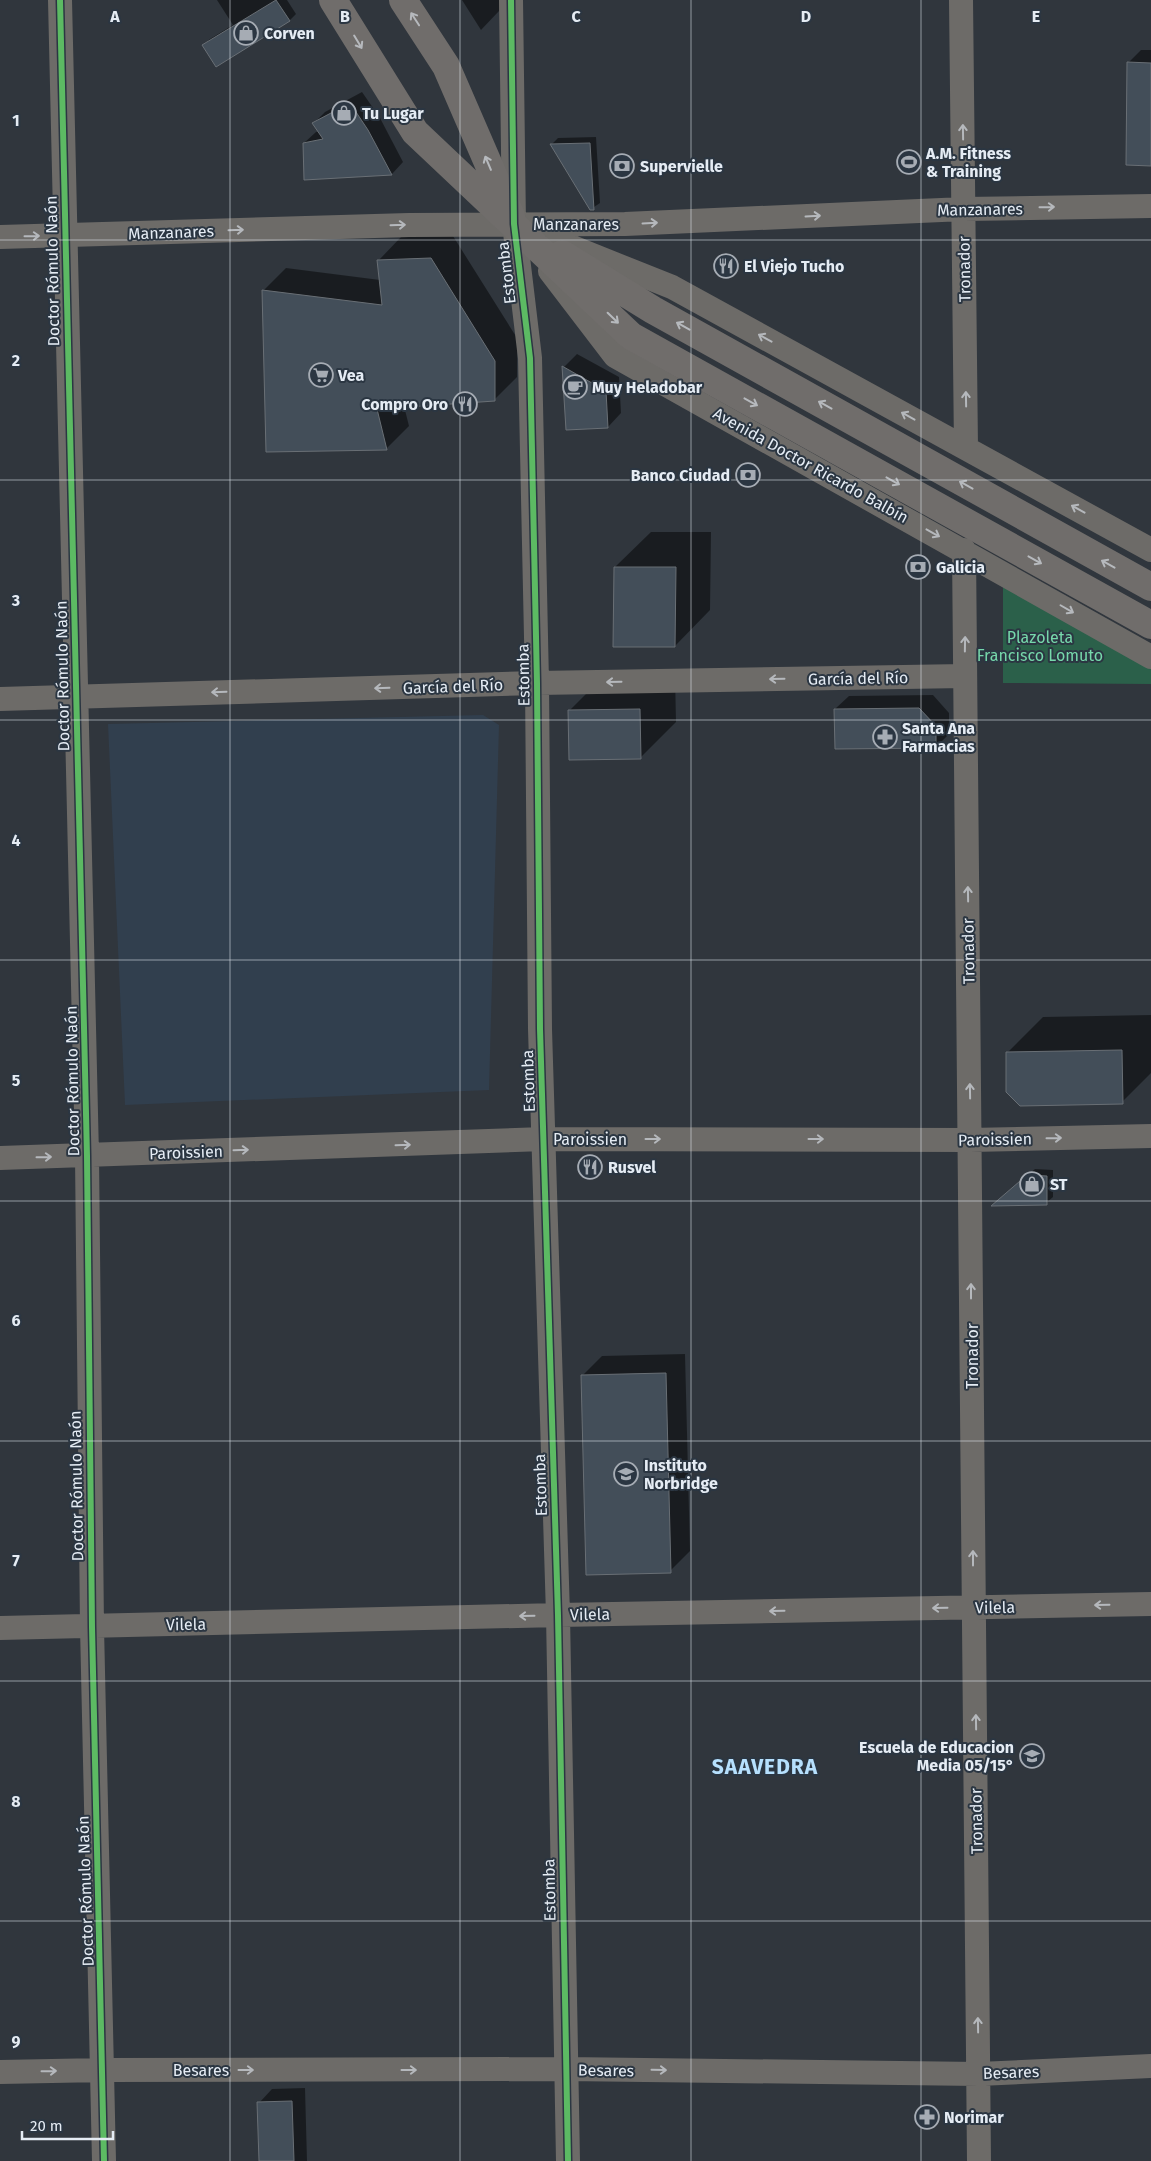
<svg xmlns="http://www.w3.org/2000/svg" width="1151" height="2161" font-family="'Fira Sans',sans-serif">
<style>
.built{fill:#313f4e}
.green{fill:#2b604a}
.shadow{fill:#0007}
.building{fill:#434e59;stroke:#696f75}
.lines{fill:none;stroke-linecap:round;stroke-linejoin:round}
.minor{stroke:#6d6b68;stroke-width:24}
.secondary{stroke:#706d6b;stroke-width:28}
.cycleway-casing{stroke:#2b3642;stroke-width:9}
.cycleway{stroke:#5cba63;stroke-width:6}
.oneway{stroke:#b6b9bd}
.oneway2{stroke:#b5b8bc}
.grid{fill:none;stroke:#e5ecf4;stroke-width:1;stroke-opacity:0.55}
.labels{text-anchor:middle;stroke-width:4;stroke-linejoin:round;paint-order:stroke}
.poi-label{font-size:16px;font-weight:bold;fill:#e5ecf4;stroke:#2b3642;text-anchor:start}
.street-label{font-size:16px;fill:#e5ecf4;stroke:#2b3642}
.park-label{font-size:16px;fill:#76d8ab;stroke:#2b3642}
.district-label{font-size:21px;font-weight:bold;letter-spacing:1px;fill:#b6e0fd;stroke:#2b3642}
.grid-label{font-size:16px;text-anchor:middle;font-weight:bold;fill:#e5ecf4;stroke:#2b3642;stroke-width:4;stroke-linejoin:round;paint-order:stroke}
</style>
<rect width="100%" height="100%" fill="#30363d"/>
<path class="built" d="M483 715 499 725 489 1090 125 1105 108 724Z"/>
<path class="green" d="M1003 584 1151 665V684L1003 683Z"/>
<path class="shadow" d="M217 0H287L296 14 290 20 216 66 203 46 210 39 233 25Z
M462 0H499V11L481 30Z
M1141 50H1151V164L1128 63Z
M362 92 380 118 403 162 392 174 305 178 304 143 316 132 319 131 314 123 325 112Z
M596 137 600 203 591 209 552 144 558 138Z
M453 236 517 338V377L494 400 404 406 409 426 386 449 263 291 286 268 380 280 379 260 401 237Z
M577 354 619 377 621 413 608 427 567 429 564 367Z
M651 532H711L710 610 675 646 615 567Z
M675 674 676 722 640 758 569 711 605 675Z
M933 695 949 713V734L936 747 835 709 849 696Z
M1151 1015V1073L1122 1102 1007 1053 1043 1017Z
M1035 1169 1053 1170V1197L1046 1203 999 1200Z
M685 1354 690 1551 670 1571 582 1376 602 1356Z
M305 2088 307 2161H260L259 2103 272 2089Z"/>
<path class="building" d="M276 0 290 21 216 67 202 45Z
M1127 62 1151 63V166L1126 165Z
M350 103 368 130 392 175 304 180 303 143 323 139 312 123Z
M590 143 594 210H590L550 144Z
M431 258 495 361V401L377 409 387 450 266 452 262 290 382 305 377 260Z
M562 366 606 391 608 428 566 430Z
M614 567H676L675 647H613Z
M919 708 936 726V748L835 749 834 709Z
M640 709 641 759 569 760 568 710Z
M1122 1050 1123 1104 1020 1106 1006 1092V1052Z
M1027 1175 1047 1176V1205L991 1206Z
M666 1373 671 1573 586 1575 581 1375Z
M292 2101 294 2161H259L257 2102Z"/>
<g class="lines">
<path class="minor" d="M60 0 87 1156 92 1627 104 2161
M511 0 514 224 530 358 537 683 540 1029 558 1615 568 2161
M961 0 966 448
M0 237 409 225 625 224 964 209 1151 206
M557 241 672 287 1151 550
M550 271 615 356 1151 657
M964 550 979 2161
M0 699 537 683 965 676
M0 1158 544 1139 970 1140 1151 1136
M0 1628 558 1615 1151 1604
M0 2072 103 2070 566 2069 979 2074 1151 2066"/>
<path class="secondary" d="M333 0 415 132 631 336 1151 625
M403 0 446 66 511 216
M562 254 653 310 1151 587"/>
<g class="cycleway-casing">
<path id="cycleway" d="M60 0 87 1156 92 1627 104 2161
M511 0 514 224 530 358 537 683 540 1029 558 1615 568 2161"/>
</g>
<use href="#cycleway" class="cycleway"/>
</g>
<defs><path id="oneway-shaft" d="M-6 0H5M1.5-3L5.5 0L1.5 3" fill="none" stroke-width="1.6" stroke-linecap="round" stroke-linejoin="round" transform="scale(1.25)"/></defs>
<g class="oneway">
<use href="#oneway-shaft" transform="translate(415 19) rotate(-123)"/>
<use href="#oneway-shaft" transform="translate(358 42) rotate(59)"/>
<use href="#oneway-shaft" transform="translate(488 163) rotate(-113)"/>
<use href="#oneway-shaft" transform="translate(613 318) rotate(44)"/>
<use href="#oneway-shaft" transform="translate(683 326) rotate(-151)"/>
<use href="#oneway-shaft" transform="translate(751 402) rotate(29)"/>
<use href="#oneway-shaft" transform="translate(825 405) rotate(-151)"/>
<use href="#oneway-shaft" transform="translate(893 481) rotate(29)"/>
<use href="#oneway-shaft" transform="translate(966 485) rotate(-151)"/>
<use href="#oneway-shaft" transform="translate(1035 560) rotate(29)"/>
<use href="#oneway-shaft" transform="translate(1108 564) rotate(-151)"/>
</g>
<g class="oneway2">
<use href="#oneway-shaft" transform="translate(963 132) rotate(-91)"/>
<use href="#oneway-shaft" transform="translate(1047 207) rotate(-1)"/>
<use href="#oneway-shaft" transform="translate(813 216) rotate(-3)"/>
<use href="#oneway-shaft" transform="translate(650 223) rotate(-3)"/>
<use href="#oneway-shaft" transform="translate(398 225) rotate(-2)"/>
<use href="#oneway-shaft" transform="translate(236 230) rotate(-2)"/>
<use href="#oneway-shaft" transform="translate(32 236) rotate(-1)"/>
<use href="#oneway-shaft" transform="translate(765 338) rotate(-151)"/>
<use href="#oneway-shaft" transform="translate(966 399) rotate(-91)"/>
<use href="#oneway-shaft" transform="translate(908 416) rotate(-151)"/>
<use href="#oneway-shaft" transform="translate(1078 509) rotate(-151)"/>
<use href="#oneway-shaft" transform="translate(933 533) rotate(29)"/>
<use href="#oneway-shaft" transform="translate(1067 609) rotate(30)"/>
<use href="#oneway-shaft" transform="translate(965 644) rotate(-89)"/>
<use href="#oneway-shaft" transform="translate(777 679) rotate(179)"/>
<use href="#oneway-shaft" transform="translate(614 682) rotate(179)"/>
<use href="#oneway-shaft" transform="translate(382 688) rotate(178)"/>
<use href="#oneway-shaft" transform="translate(219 692) rotate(178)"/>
<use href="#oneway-shaft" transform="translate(968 894) rotate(-91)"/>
<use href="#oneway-shaft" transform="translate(970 1091) rotate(-91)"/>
<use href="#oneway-shaft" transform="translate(1054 1138) rotate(-1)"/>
<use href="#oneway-shaft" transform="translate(653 1139)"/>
<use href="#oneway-shaft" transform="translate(816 1139)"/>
<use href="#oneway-shaft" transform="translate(403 1145) rotate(-2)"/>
<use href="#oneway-shaft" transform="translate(241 1150) rotate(-2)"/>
<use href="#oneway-shaft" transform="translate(44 1157) rotate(-1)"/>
<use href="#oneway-shaft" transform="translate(971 1291) rotate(-90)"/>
<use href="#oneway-shaft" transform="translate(973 1558) rotate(-90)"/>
<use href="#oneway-shaft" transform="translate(1102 1605) rotate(179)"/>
<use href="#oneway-shaft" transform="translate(940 1608) rotate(179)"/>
<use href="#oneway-shaft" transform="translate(777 1611) rotate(179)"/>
<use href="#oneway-shaft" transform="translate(527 1616) rotate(179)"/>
<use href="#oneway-shaft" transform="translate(976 1722) rotate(-91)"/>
<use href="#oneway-shaft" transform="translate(978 2025) rotate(-91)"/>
<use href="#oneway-shaft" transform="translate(246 2070)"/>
<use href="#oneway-shaft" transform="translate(409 2070)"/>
<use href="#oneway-shaft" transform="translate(659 2070) rotate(1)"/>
<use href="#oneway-shaft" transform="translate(49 2071) rotate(-1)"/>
</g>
<path class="grid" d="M230 0V2161M460 0V2161M691 0V2161M921 0V2161M0 240H1151M0 480H1151M0 720H1151M0 960H1151M0 1201H1151M0 1441H1151M0 1681H1151M0 1921H1151"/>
<defs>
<g id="shop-ring" transform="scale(1.25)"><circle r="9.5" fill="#2b3642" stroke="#a6acb4" stroke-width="1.5"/><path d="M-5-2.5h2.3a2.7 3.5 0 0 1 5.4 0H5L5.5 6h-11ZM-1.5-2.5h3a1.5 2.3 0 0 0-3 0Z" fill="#a6acb4"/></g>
<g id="stadium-ring" transform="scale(1.25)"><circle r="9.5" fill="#2b3642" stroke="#a6acb4" stroke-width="1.5"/><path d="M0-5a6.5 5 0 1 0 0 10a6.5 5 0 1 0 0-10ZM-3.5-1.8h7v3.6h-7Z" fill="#a6acb4"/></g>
<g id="bank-ring" transform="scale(1.25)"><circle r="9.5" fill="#2b3642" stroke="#a6acb4" stroke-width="1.5"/><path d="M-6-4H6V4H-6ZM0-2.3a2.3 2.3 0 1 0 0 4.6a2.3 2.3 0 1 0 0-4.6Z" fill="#a6acb4"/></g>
<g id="restaurant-ring" transform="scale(1.25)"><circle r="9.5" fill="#2b3642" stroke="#a6acb4" stroke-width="1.5"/><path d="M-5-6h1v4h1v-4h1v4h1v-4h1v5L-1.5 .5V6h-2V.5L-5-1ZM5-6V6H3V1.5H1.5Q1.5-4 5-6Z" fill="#a6acb4"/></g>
<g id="supermarket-ring" transform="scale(1.25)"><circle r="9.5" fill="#2b3642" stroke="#a6acb4" stroke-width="1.5"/><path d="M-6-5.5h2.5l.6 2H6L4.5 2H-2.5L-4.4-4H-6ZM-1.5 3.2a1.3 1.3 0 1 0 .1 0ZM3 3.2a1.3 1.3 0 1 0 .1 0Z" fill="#a6acb4"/></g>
<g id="cafe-ring" transform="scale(1.25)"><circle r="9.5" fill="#2b3642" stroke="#a6acb4" stroke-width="1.5"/><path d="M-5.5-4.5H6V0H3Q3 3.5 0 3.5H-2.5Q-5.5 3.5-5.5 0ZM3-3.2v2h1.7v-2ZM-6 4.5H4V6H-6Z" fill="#a6acb4"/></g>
<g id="pharmacy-ring" transform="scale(1.25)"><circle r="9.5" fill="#2b3642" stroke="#a6acb4" stroke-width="1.5"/><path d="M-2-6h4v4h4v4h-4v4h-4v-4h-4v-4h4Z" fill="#a6acb4"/></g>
<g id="school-ring" transform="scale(1.25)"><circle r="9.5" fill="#2b3642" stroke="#a6acb4" stroke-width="1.5"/><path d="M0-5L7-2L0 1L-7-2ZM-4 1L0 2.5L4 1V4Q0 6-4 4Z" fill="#a6acb4"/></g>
</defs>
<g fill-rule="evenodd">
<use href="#shop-ring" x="246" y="33"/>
<use href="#shop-ring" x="344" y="113"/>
<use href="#stadium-ring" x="909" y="162"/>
<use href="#bank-ring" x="622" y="166"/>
<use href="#restaurant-ring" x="726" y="266"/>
<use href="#supermarket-ring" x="321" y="375"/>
<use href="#cafe-ring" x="575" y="387"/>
<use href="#restaurant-ring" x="465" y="404"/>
<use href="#bank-ring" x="748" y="475"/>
<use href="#bank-ring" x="918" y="567"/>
<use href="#pharmacy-ring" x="885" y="737"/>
<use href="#restaurant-ring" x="590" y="1167"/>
<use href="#shop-ring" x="1032" y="1184"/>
<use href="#school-ring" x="626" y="1474"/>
<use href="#school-ring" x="1032" y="1756"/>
<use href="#pharmacy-ring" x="927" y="2117"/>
</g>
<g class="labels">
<g class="poi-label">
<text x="264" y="39">Corven</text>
<text x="362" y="119">Tu Lugar</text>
<text x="926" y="159">A.M. Fitness<tspan x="926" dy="18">&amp; Training</tspan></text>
<text x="640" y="172">Supervielle</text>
<text x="744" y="272">El Viejo Tucho</text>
<text x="338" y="381">Vea</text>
<text x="592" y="393">Muy Heladobar</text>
<text x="448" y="410" text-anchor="end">Compro Oro</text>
<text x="730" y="481" text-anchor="end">Banco Ciudad</text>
<text x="936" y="573">Galicia</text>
<text x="902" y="734">Santa Ana<tspan x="902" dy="18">Farmacias</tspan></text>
<text x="608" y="1173">Rusvel</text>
<text x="1050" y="1190">ST</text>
<text x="644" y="1471">Instituto<tspan x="644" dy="18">Norbridge</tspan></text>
<text x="1014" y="1753" text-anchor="end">Escuela de Educacion<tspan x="1014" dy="18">Media 05/15°</tspan></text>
<text x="944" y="2123">Norimar</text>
</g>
<g class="street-label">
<text transform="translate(980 209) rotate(-1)" y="6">Manzanares</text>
<text x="576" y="230">Manzanares</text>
<text transform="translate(171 232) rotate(-2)" y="6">Manzanares</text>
<text transform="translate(964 269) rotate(-91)" y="6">Tronador</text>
<text transform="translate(52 271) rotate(-91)" y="6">Doctor Rómulo Naón</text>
<text transform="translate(506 273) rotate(-97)" y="6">Estomba</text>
<text transform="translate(811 465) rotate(29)" y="6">Avenida Doctor Ricardo Balbín</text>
<text transform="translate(523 675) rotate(-91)" y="6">Estomba</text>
<text transform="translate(62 676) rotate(-91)" y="6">Doctor Rómulo Naón</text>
<text transform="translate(858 678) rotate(-1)" y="6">García del Río</text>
<text transform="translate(453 686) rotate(-2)" y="6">García del Río</text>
<text transform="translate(968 951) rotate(-91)" y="6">Tronador</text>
<text transform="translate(72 1081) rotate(-91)" y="6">Doctor Rómulo Naón</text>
<text transform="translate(528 1081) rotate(-92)" y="6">Estomba</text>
<text x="590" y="1145">Paroissien</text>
<text transform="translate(995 1139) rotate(-1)" y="6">Paroissien</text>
<text transform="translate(186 1152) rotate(-2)" y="6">Paroissien</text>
<text transform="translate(972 1356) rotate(-90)" y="6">Tronador</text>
<text transform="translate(540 1485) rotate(-92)" y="6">Estomba</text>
<text transform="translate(76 1486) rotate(-91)" y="6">Doctor Rómulo Naón</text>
<text transform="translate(995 1607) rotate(-1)" y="6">Vilela</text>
<text transform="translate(590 1614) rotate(-1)" y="6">Vilela</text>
<text transform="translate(186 1624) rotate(-1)" y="6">Vilela</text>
<text transform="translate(976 1821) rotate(-91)" y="6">Tronador</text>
<text transform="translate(549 1890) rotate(-91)" y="6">Estomba</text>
<text transform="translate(85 1891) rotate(-92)" y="6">Doctor Rómulo Naón</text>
<text x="201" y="2076">Besares</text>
<text transform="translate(606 2070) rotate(1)" y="6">Besares</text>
<text transform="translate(1011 2072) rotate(-2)" y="6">Besares</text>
</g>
<g class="park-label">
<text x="1040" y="643">Plazoleta<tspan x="1040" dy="18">Francisco Lomuto</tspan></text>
</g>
<g class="district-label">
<text x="765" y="1774">SAAVEDRA</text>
</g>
</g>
<g class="grid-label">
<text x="115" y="22">A</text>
<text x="345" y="22">B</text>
<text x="576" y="22">C</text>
<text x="806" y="22">D</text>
<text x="1036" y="22">E</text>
<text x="16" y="126">1</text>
<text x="16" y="366">2</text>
<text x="16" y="606">3</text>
<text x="16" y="846">4</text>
<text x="16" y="1086">5</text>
<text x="16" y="1326">6</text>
<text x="16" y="1566">7</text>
<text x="16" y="1807">8</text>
<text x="16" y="2047">9</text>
</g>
<path d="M22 2131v8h91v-8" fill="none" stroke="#e5ecf4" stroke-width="2.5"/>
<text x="30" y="2131" font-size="15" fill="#e5ecf4" stroke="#2b3642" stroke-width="4" paint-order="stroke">20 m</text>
</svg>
